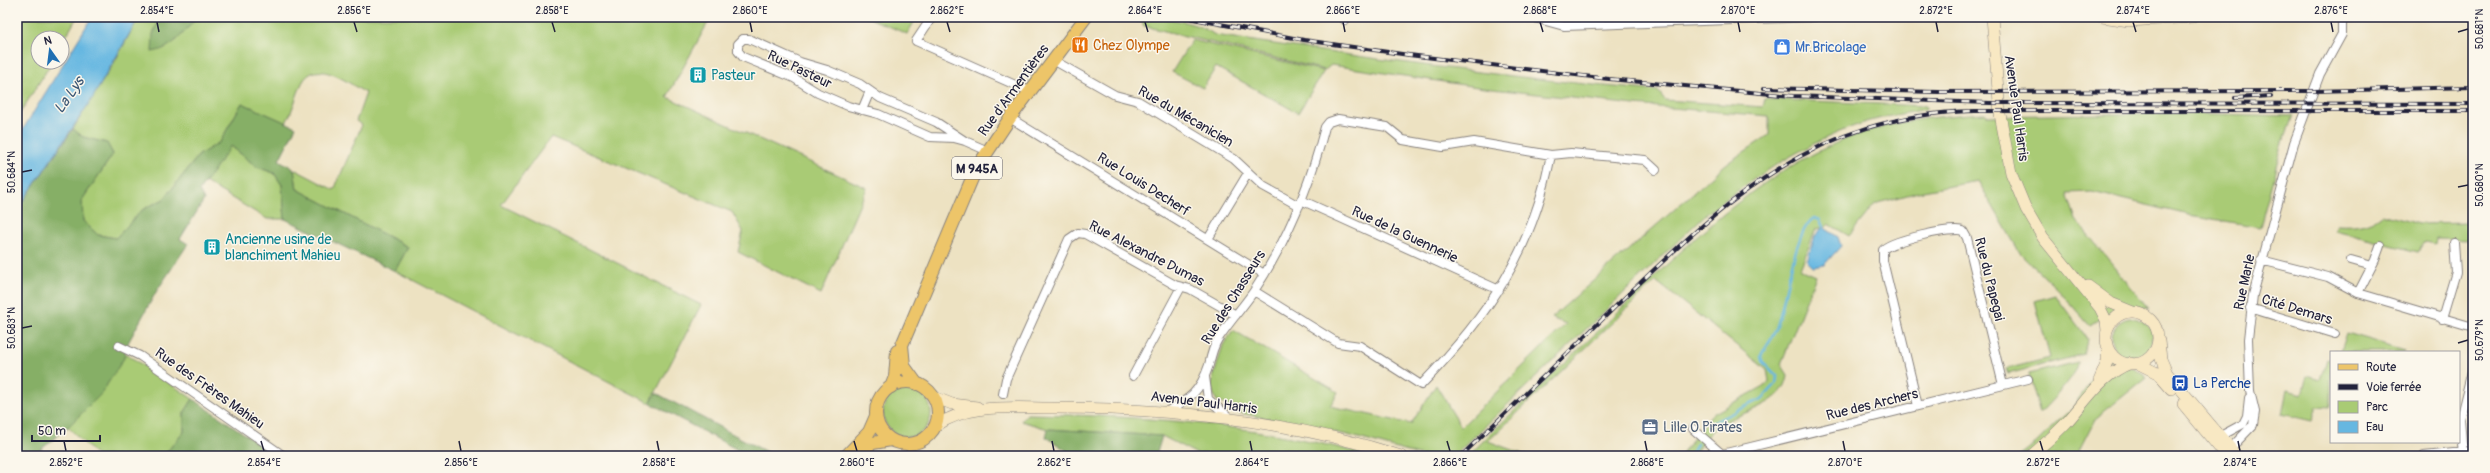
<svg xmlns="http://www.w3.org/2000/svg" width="2490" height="473" font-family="Pangolin,sans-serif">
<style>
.green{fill:#a9cb74;stroke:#667658}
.forest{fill:#86af66;stroke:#546850}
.water{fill:#66b7e1;stroke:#446c8e}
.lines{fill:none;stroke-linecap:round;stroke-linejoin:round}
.stream{stroke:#66b7e1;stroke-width:2.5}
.street-casing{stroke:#88827e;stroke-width:10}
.secondary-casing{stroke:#88827e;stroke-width:12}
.primary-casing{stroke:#88827e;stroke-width:14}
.street{stroke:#fff;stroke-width:8}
.secondary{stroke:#f8e8c3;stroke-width:11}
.primary{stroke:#edc569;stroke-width:12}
.rail-casing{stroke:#22223b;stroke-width:4}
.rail{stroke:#fbf7ec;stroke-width:2.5;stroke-dasharray:8;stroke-linecap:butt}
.ticks{fill:none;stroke:#22223b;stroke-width:1.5}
.labels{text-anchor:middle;stroke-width:3;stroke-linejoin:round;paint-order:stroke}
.shield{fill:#fbf7ec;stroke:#636270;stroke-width:1}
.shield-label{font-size:13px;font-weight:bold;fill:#22223b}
.food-label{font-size:14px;fill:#c56008;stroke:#fbf7ec;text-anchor:start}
.shop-label{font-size:14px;fill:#366cbe;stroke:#fbf7ec;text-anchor:start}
.street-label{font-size:14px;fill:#22223b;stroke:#fbf7ec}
.culture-label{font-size:14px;fill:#0d838f;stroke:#fbf7ec;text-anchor:start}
.transit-label{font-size:14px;fill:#164399;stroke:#fbf7ec;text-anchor:start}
.service-label{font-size:14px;fill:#4e5e75;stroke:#fbf7ec;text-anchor:start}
.water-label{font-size:15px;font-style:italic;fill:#3a5675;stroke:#fbf7ec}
.neatline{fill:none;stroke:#22223b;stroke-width:1.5}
.ticks-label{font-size:10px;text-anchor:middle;fill:#22223b}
</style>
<rect width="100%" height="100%" fill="#fbf7ec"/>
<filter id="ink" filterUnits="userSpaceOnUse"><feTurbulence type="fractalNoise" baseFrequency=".025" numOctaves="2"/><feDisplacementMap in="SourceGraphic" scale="8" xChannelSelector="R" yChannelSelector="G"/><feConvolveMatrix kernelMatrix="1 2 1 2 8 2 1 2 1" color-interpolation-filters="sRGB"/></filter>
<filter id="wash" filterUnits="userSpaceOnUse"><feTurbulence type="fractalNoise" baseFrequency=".012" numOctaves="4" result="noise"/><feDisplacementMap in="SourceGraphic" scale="16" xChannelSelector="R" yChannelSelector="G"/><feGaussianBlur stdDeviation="0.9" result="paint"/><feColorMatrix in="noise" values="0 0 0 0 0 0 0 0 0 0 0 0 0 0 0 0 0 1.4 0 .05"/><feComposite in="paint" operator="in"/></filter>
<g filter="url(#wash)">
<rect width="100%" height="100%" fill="#ede2c2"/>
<path class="green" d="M17 17H77L62 44V38H38V62H52L17 118Z
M139 17H161L153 34 176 41 197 17H711L667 97 867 188 821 294 738 252 743 231 732 212 551 137 501 205 701 305 650 403 395 271 408 247 297 189 294 169 334 190 362 125 356 121 366 93C349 84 316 56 302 83 296 96 293 110 286 123L242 103 220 142 199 155 164 199 142 210 116 238 98 235 83 221 82 200 113 154 106 143 83 137 73 129 114 63Z
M867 17H917L907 34Z
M1115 17C1147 17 1188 16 1215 35 1363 58 1510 78 1658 91L1665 100 1763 107 1765 99 1926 106V109C1902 114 1875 118 1852 127 1797 148 1750 180 1704 216L1454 456H1422L1348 435 1240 413 1216 400 1211 387 1213 378 1223 345 1233 330 1338 392 1330 406 1411 424 1436 385 1461 427 1566 324 1551 318 1726 164 1769 135V116L1634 105 1484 88 1331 65 1325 70 1144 26 1142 22Z
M1192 40 1324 71 1298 113 1216 67 1203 88 1172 72Z
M1985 113 1988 116 2175 113 2293 116 2282 145 2260 227 2189 215 2092 192 2067 193 2076 220 2149 309 2123 304 2090 326 2059 291 2020 253 1978 181 1918 192 1875 204 1849 236 1829 224 1826 227 1816 229 1800 269 1816 276 1781 364 1788 375C1784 408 1736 411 1714 429 1706 435 1699 448 1693 456H1680L1711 415 1766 385 1769 381 1767 370 1656 281 1488 441 1528 456H1468C1516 408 1565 363 1614 316 1687 245 1755 174 1853 136 1895 120 1941 116 1985 113Z
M231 146 257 167 274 173 282 185 285 219H267L205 182Z
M2382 214 2418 224 2473 223V239L2435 238 2434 244 2425 242 2418 252 2335 231 2337 225C2354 226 2369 225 2382 214Z
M2055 295 2084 334 2087 340 2084 354 2008 374 2006 369 2050 358 2035 301Z
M2112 338a20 20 0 1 1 40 0a20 20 0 1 1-40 0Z
M2347 333 2405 350 2404 352H2334L2335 350 2341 351Z
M2102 350 2147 377 2095 419 2076 456H2019L2036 443 2072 408 2098 372Z
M125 353 193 399 184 413V432L163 456H97L68 427 101 394Z
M2327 359 2331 360V407L2317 406 2312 421 2282 414 2287 390 2302 394 2307 376 2321 380Z
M2078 362C2079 374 2049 403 2040 413L2029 374Z
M883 413a24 24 0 1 1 48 0a24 24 0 1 1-48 0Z
M1027 414C1148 416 1255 424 1372 456L1197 454 1162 436 1048 429 1021 421Z"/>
<path class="forest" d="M161 17H197C184 32 173 49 152 52L153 34Z
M242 103 296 127 279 160 294 169 297 189 408 247 395 271 285 219 282 185 274 173 257 167 231 146 199 191 204 200 180 239 188 244 156 292 128 343 124 358 101 394 68 427 33 456H17V210L73 129 83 137 107 143 113 154 82 200 83 221 98 235 116 238 142 210 164 199 199 155 220 142Z
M656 393 774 456H749L650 403Z
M193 399 277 456H163L184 432V413Z
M1048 429 1162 436 1156 456H1075L1046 437Z"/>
<path class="water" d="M92 17H139L92 99 17 210V139Z
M1823 227 1838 237 1841 246 1824 265 1813 267 1807 261 1815 236Z"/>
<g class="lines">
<path class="stream" d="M1709 426 1714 422 1763 398 1776 384 1777 376 1762 361 1761 356C1765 345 1774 337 1777 326 1785 303 1794 230 1814 218L1820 220 1823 227
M1689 456 1697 444"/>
</g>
</g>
<g filter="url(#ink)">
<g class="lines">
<g class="street-casing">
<path id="street" d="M932 17 916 41 1029 91
M1342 17 1345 20 1347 17
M1531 17 1564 26 1814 17
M1053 60 1115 95 1138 101 1234 159 1263 186 1299 206
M862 110 870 91
M1010 118 1264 274
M965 141 954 138 930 137 878 114 848 106 818 93 794 78 743 57 738 51V44L743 39H749L800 62 827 70 860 84 880 98 936 122 965 141 988 151
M1301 200 1499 290
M1208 239 1248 173
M2261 260 2328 277 2358 293 2473 327
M2351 260 2372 266
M1254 291 1338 343 1360 346 1421 385C1489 315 1532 252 1551 155
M2358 293 2375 260 2380 246
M2250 308 2335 334
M2442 319 2456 272 2454 243
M119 346 140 356 284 456
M1133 376 1181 287
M1205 377 1208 399 1230 418
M1003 394 1006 379 1069 239 1078 233 1085 234 1175 285 1190 289 1236 315
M1918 406 1883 261V250C1889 241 1954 226 1963 231L1967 238 2003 385
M1166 412C1190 399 1200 392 1209 365 1211 356 1213 347 1218 339 1229 322 1243 307 1254 291 1287 241 1310 185 1325 127L1329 122 1338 119 1387 127 1403 140 1443 147 1474 142 1551 155 1571 153 1645 160 1656 170
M1693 429 1722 454
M2217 438 2243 424 2247 416 2249 398
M2227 452 2253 425 2255 412 2250 391 2248 339 2253 295 2294 143 2320 74 2342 34V17
M1722 454 2028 379
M2424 456 2473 451
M2463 456 2460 419 2473 367"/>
</g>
<g class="secondary-casing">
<path id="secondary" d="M1992 17 2000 114 2011 173 2026 209 2043 238 2100 308 2106 320 2107 331
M2102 17 2129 21 2193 17
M2088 286 2111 303 2133 312
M2106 338a26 26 0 1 1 52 0a26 26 0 1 1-52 0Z
M2159 341 2161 359 2167 373 2237 456
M2137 363 2157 373 2171 389
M2099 381 2107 362V344
M934 397 952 404 977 407
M2183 404 2226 456
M936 426C968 403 1013 408 1050 408 1168 408 1288 419 1401 456
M2031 456C2043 445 2056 434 2067 422 2086 401 2103 373 2131 363"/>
</g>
<g class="primary-casing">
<path id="primary" d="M876 413a31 31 0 1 1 62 0a31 31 0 1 1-62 0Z
M917 384 904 366 902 345 976 169 1010 118 1086 17
M891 387 895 377 897 351
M846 456 869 432 876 416
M853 456 873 443 891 440"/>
</g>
<use href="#street" class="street"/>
<use href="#secondary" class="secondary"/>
<use href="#primary" class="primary"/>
<g class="rail-casing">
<path id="rail" d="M1183 17 1304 40 1409 55 1609 79 1793 96 1990 103 2473 104
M1764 88 1939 92 2314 91 2473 87
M2235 98 2271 96
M1461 456C1513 406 1564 357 1615 307 1725 201 1813 115 1975 111H2473"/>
</g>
<use href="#rail" class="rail"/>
</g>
</g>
<path class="ticks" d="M157 22 159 32M354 22 357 32M552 22 555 32M750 22 752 32M947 22 950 32M1145 22 1148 32M1343 22 1345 32M1540 22 1543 32M1738 22 1740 32M1936 22 1938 32M2133 22 2136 32M2331 22 2333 32M2458 32 2468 29M22 172 32 170M2458 187 2468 185M22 328 32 326M2458 343 2468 340M64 441 66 451M261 441 264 451M459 441 461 451M657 441 659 451M854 441 857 451M1052 441 1054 451M1250 441 1252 451M1447 441 1450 451M1645 441 1647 451M1843 441 1845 451M2040 441 2043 451M2238 441 2240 451"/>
<defs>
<g id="restaurant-square" transform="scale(0.9)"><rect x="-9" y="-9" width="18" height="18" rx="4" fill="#e8710a" stroke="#fbf7ec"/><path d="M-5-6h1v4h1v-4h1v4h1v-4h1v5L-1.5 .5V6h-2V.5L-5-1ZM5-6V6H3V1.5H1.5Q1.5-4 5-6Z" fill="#fff"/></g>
<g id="shop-square" transform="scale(0.9)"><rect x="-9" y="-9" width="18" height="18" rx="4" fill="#3f7fe0" stroke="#fbf7ec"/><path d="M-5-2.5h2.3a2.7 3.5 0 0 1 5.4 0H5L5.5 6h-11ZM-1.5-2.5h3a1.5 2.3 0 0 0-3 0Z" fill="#fff"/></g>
<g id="building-square" transform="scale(0.9)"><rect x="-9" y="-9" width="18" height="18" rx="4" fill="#0f9aa8" stroke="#fbf7ec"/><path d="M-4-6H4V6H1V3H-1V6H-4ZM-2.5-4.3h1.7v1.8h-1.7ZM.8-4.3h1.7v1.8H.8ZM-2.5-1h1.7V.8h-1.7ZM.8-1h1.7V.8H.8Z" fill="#fff"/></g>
<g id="bus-square" transform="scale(0.9)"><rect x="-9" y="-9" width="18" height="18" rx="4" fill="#1a4fb4" stroke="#fbf7ec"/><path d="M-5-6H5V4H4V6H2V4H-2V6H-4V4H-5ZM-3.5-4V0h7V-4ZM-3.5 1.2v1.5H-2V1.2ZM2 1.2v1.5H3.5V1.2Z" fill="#fff"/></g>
<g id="office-square" transform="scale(0.9)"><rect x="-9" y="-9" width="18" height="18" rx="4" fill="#5c6f8a" stroke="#fbf7ec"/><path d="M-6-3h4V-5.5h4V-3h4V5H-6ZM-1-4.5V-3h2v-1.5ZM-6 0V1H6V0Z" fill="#fff"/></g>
</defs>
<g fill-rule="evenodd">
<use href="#restaurant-square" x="1080" y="45"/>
<use href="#shop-square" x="1782" y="47"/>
<use href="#building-square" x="698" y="75"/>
<use href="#building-square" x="212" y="247"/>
<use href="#bus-square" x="2180" y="383"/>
<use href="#office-square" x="1650" y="427"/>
</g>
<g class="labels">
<rect class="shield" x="952" y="157" width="50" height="22" rx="3"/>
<g class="shield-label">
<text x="977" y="173">M 945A</text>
</g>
<g class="food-label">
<text x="1093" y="50">Chez Olympe</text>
</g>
<g class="shop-label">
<text x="1795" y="52">Mr.Bricolage</text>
</g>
<g class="street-label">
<text transform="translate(800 69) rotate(26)" y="5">Rue Pasteur</text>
<text transform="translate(1013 90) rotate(-54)" y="5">Rue d'Armentières</text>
<text transform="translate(2017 108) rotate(82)" y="5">Avenue Paul Harris</text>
<text transform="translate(1186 116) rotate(30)" y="5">Rue du Mécanicien</text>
<text transform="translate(1144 184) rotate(32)" y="5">Rue Louis Decherf</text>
<text transform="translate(1405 234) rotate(25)" y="5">Rue de la Guennerie</text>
<text transform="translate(1147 253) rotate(27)" y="5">Rue Alexandre Dumas</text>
<text transform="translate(1990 279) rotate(76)" y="5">Rue du Papegai</text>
<text transform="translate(2244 282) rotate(-78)" y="5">Rue Marle</text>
<text transform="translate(1233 297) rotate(-58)" y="5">Rue des Chasseurs</text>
<text transform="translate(2297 309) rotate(17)" y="5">Cité Demars</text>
<text transform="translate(210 388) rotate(35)" y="5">Rue des Frères Mahieu</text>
<text transform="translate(1204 402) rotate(7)" y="5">Avenue Paul Harris</text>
<text transform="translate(1872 404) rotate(-14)" y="5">Rue des Archers</text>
</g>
<g class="culture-label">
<text x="711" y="80">Pasteur</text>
<text x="225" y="244">Ancienne usine de<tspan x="225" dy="16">blanchiment Mahieu</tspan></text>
</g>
<g class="transit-label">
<text x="2193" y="388">La Perche</text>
</g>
<g class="service-label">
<text x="1663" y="432">Lille O Pirates</text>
</g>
<g class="water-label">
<text transform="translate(69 95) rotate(-55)" y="5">La Lys</text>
</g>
</g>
<rect width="2490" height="473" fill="none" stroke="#fbf7ec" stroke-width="44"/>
<rect x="2330" y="351" width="130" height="92" fill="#fbf7ec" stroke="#a4a2a5"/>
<rect x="2338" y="364" width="20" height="6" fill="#edc569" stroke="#a4a2a5"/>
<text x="2366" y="371" font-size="12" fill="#22223b">Route</text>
<rect x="2338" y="384" width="20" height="6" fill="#22223b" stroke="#a4a2a5"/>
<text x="2366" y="391" font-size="12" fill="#22223b">Voie ferrée</text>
<rect x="2338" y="401" width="20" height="12" fill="#a9cb74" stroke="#a4a2a5"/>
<text x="2366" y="411" font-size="12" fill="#22223b">Parc</text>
<rect x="2338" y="421" width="20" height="12" fill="#66b7e1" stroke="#a4a2a5"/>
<text x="2366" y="431" font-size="12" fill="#22223b">Eau</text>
<g transform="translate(50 50) rotate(346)"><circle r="19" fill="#fbf7ec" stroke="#a4a2a5"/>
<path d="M0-3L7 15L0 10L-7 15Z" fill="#1f6fb2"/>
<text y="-6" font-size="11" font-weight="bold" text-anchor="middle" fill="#22223b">N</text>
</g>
<path d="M32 435v6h68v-6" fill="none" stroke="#22223b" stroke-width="2"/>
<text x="38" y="435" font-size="12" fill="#22223b" stroke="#fbf7ec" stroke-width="3" paint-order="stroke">50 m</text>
<rect x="22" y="22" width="2446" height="429" class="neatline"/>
<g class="ticks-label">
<text x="157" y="14">2.854°E</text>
<text x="354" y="14">2.856°E</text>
<text x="552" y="14">2.858°E</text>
<text x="750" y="14">2.860°E</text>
<text x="947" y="14">2.862°E</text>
<text x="1145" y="14">2.864°E</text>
<text x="1343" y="14">2.866°E</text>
<text x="1540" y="14">2.868°E</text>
<text x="1738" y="14">2.870°E</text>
<text x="1936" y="14">2.872°E</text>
<text x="2133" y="14">2.874°E</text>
<text x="2331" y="14">2.876°E</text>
<text transform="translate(2479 29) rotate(-90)" y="4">50.681°N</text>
<text transform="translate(11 172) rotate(-90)" y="4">50.684°N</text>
<text transform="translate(2479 185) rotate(-90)" y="4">50.680°N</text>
<text transform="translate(11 328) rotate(-90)" y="4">50.683°N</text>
<text transform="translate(2479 340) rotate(-90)" y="4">50.679°N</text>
<text x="66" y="466">2.852°E</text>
<text x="264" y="466">2.854°E</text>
<text x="461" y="466">2.856°E</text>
<text x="659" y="466">2.858°E</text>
<text x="857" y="466">2.860°E</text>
<text x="1054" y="466">2.862°E</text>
<text x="1252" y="466">2.864°E</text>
<text x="1450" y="466">2.866°E</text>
<text x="1647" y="466">2.868°E</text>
<text x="1845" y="466">2.870°E</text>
<text x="2043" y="466">2.872°E</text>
<text x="2240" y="466">2.874°E</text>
</g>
</svg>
